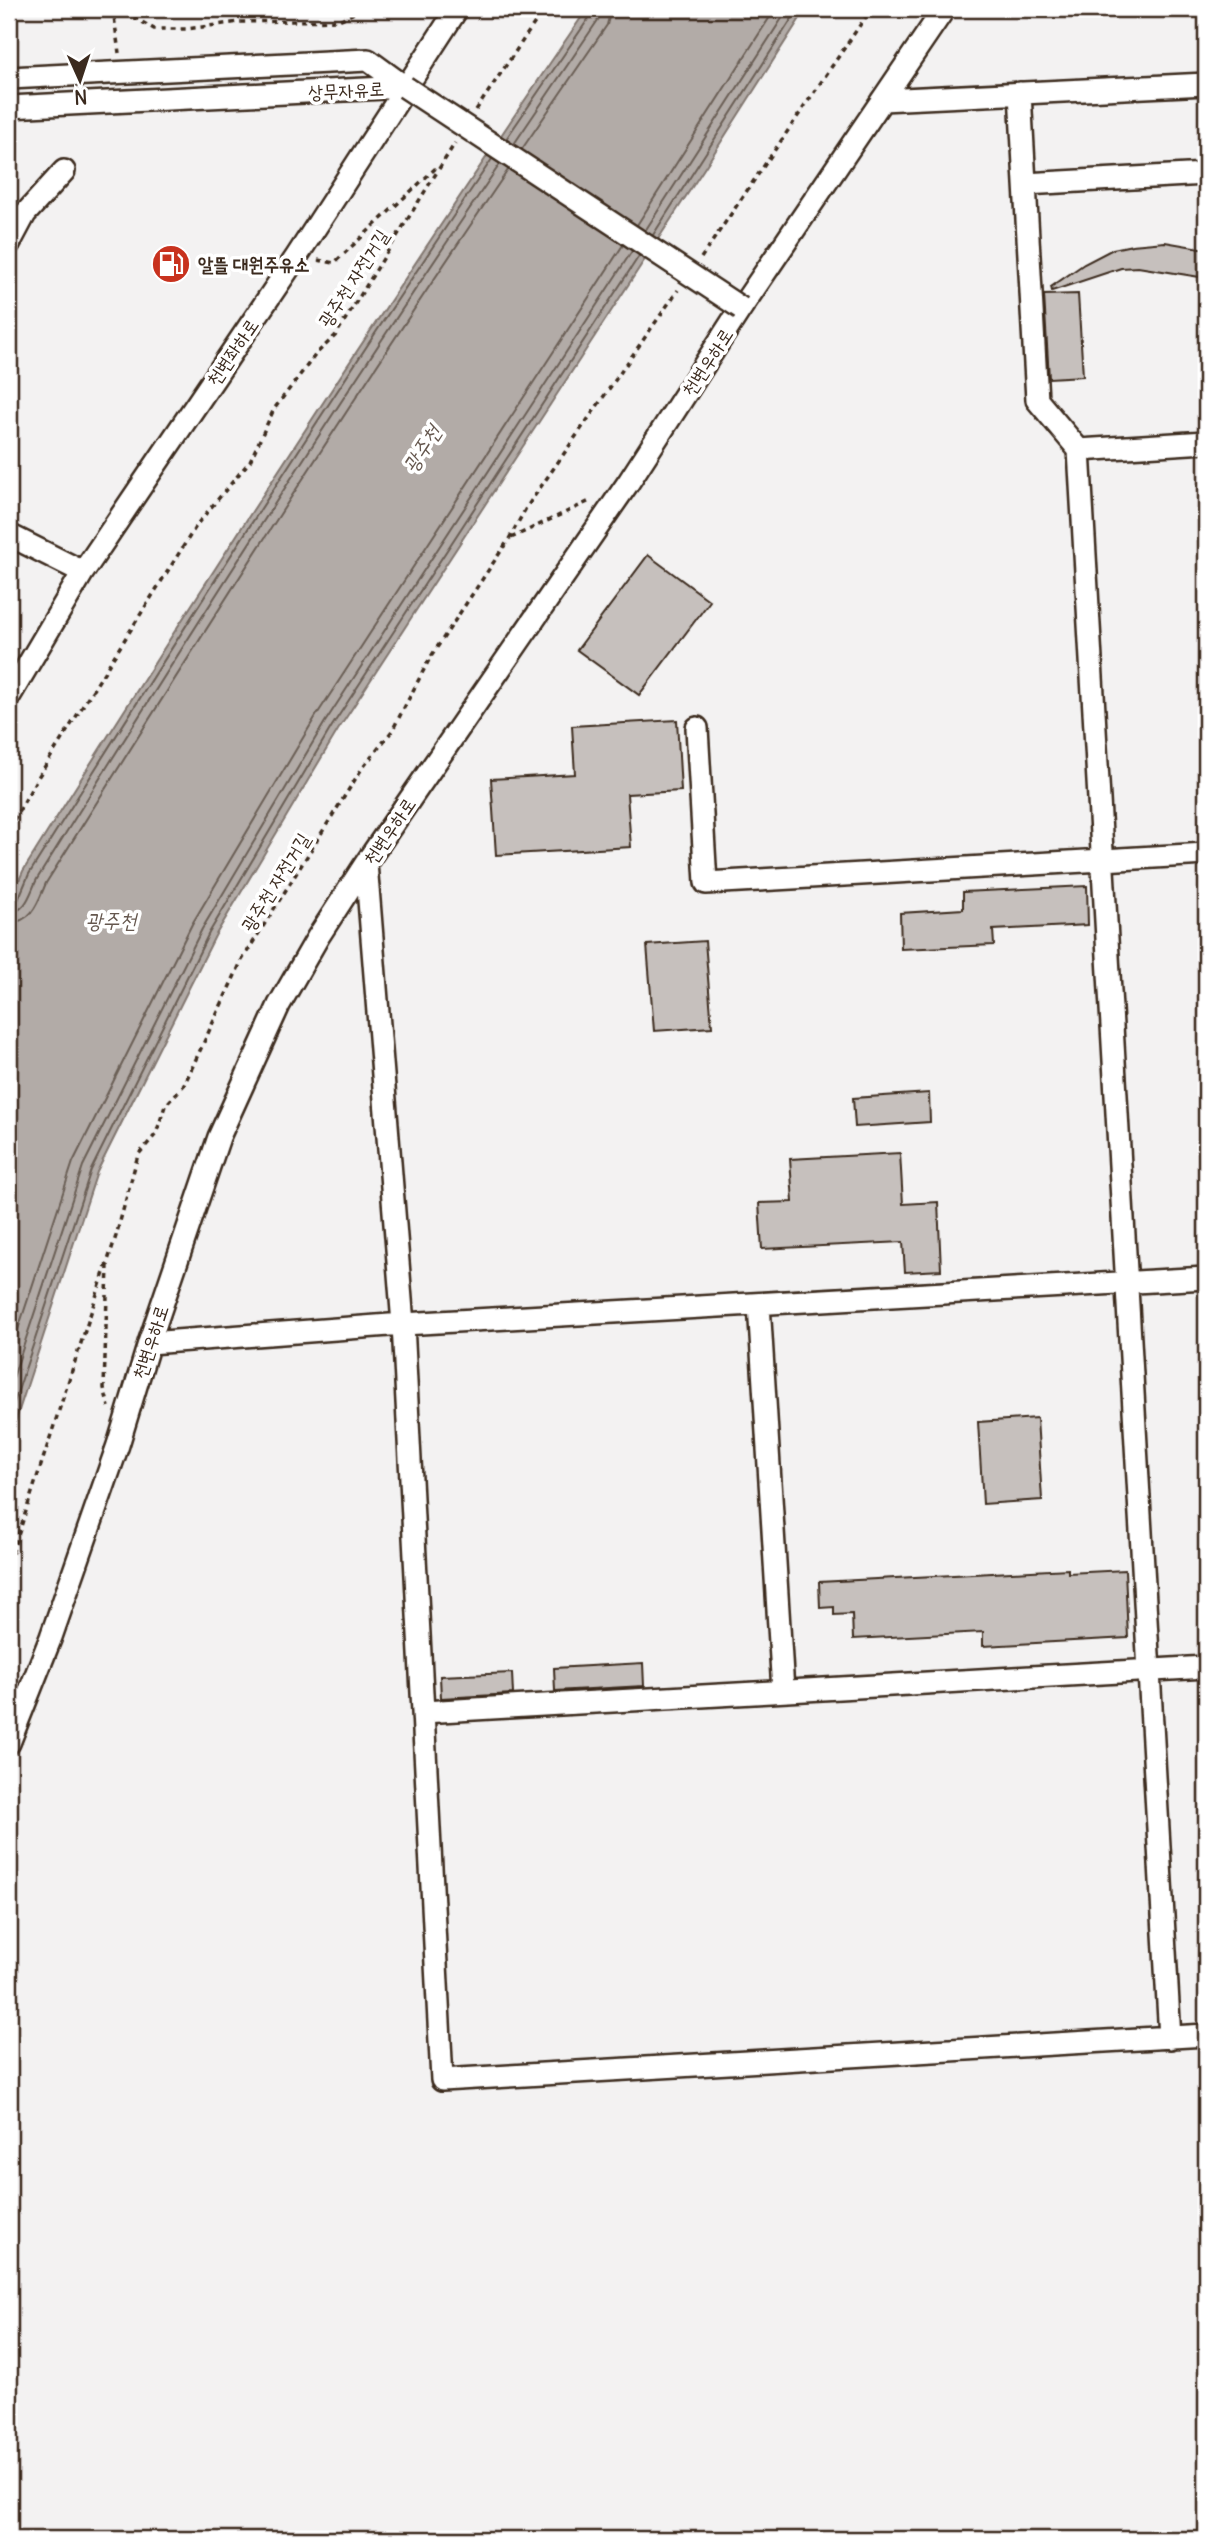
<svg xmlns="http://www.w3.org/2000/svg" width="1215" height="2548" font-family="Delius,'Poor Story',sans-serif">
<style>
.water{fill:#b2aba7;stroke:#827770;stroke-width:2}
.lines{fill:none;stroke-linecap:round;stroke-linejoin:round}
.shore{stroke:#6b5e55;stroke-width:2}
.building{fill:#c6c0bd;stroke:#3b2a1e;stroke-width:2}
.minor-casing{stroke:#3b2a1e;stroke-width:26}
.path{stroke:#3b2a1e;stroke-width:3.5;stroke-dasharray:5 5;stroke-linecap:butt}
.minor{stroke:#fff;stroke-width:21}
.minor-bridge-casing{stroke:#3b2a1e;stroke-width:26;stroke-linecap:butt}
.minor-bridge{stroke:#fff;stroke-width:21}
.labels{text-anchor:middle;stroke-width:7;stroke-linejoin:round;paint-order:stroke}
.street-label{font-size:19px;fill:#3b2a1e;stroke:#fff}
.poi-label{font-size:19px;font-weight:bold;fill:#3b2a1e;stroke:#fff;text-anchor:start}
.water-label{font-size:21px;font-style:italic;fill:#65574e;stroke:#fff}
</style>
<rect width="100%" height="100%" fill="#f3f2f2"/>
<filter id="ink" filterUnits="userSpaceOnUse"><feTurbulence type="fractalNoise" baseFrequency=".0143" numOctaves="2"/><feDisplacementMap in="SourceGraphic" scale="14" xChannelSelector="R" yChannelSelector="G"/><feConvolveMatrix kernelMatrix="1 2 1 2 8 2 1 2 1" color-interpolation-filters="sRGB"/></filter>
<g filter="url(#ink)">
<path class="water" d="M587 9H806L707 164 338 730 215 936 97 1172 9 1441V904L23 871C205 580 393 292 587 9Z"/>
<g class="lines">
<path class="shore" d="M506 139 591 15 592 9
M514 144 598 20 601 9
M522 149 607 25 611 9
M637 225 775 9
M645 231 788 9
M653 235 798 9
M9 904 18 900 29 874C180 634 332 394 492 159
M9 913C27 911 30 893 37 879 187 638 340 398 500 164
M9 923C33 922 38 902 46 883 197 643 348 404 508 170
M9 1357 73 1162 192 924 316 716 623 245
M9 1390 83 1166 202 929 325 722 632 251
M9 1418 91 1170 209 933 332 726 639 256"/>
</g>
<path class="building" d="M1165 242 1206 249V278L1138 267 1121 268 1052 291 1051 287 1084 264 1113 249 1132 245Z
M1078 294 1083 376 1049 378 1044 295Z
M648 555 710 601 639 695 577 650Z
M677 720 681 791 627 794 631 847 496 855 491 779 575 774 572 726Z
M1087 886 1088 925 993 930 994 945 901 949 900 913 963 909V892Z
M705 941 712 1027 654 1031 647 945Z
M929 1093 930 1122 855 1127 853 1098Z
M900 1153 903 1204 938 1202 941 1270 905 1272 903 1242 762 1249 759 1203 793 1202 790 1159Z
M1037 1418 1042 1500 983 1504 978 1422Z
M1068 1569V1573L1125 1570 1128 1638 983 1646V1632L853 1639 852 1614 834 1615V1607L820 1608 819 1582Z
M643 1663 644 1686 555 1691 554 1668Z
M512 1673 513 1694 441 1698 440 1676Z"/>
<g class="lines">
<g class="minor-casing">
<path id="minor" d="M9 78 368 60 405 87
M1020 93 1037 400 1079 450
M882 100 1206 84
M9 107 405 87
M1025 184 1206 174
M9 244 25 214 64 171
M9 535 83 572
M9 697 83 572 297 256 457 9
M697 728 706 883 1206 854
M366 863 403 1324 423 1712 1206 1667
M759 1304 783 1691
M149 1343 403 1324 1206 1278
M423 1712 442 2080 1206 2035
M9 1743 51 1637 118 1445 149 1343 219 1137 279 1005 318 937 366 863 628 483 741 308 944 9
M1170 2038 1079 450 1206 442"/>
</g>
<path class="path" d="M113 9 119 53
M128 9 135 18 154 29H187L239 22 339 20 363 9
M476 110 544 9
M701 258 871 9
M318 260 334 263 439 165
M511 538 592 500
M9 829 35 782 198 523 250 461 274 409 316 354 335 336 455 143
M108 1265 104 1388 109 1407
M9 1563 116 1236 138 1155 156 1134 165 1106 184 1085 242 960 361 770 392 731 430 658 509 539 526 508 678 290"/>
<use href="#minor" class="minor"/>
<g class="minor-bridge-casing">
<path id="minor-bridge" d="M405 87 741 308"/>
</g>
<use href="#minor-bridge" class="minor-bridge"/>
</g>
</g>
<defs>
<g id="fuel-disc" transform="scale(2.0125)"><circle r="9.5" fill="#c8321e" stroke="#fff"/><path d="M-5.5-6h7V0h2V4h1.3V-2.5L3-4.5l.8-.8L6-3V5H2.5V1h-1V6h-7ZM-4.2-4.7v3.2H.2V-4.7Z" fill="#fff"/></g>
</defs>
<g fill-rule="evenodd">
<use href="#fuel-disc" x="171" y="264"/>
</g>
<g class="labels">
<g class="street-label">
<text transform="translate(346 90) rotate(-3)" y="7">상무자유로</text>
<text transform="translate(353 278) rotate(-57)" y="7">광주천 자전거길</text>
<text transform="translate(232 352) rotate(-56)" y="7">천변좌하로</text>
<text transform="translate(707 362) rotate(-57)" y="7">천변우하로</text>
<text transform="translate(389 831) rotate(-56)" y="7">천변우하로</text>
<text transform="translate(275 882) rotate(-58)" y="7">광주천 자전거길</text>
<text transform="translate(150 1342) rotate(-72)" y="7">천변우하로</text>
</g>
<g class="poi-label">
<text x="198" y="271">알뜰 대원주유소</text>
</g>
<g class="water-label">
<text transform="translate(422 449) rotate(-57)" y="7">광주천</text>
<text x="111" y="928">광주천</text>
</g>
</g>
<rect width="1215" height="2548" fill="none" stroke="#fff" stroke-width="35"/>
<rect x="18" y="18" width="1180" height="2513" fill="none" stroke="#3b2a1e" stroke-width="2.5" filter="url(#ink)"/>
<g transform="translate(80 80) rotate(177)" stroke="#ffffff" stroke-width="5" paint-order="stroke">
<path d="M0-5L12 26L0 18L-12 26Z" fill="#3b2a1e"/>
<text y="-10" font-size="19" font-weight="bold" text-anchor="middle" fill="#3b2a1e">N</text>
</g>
</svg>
